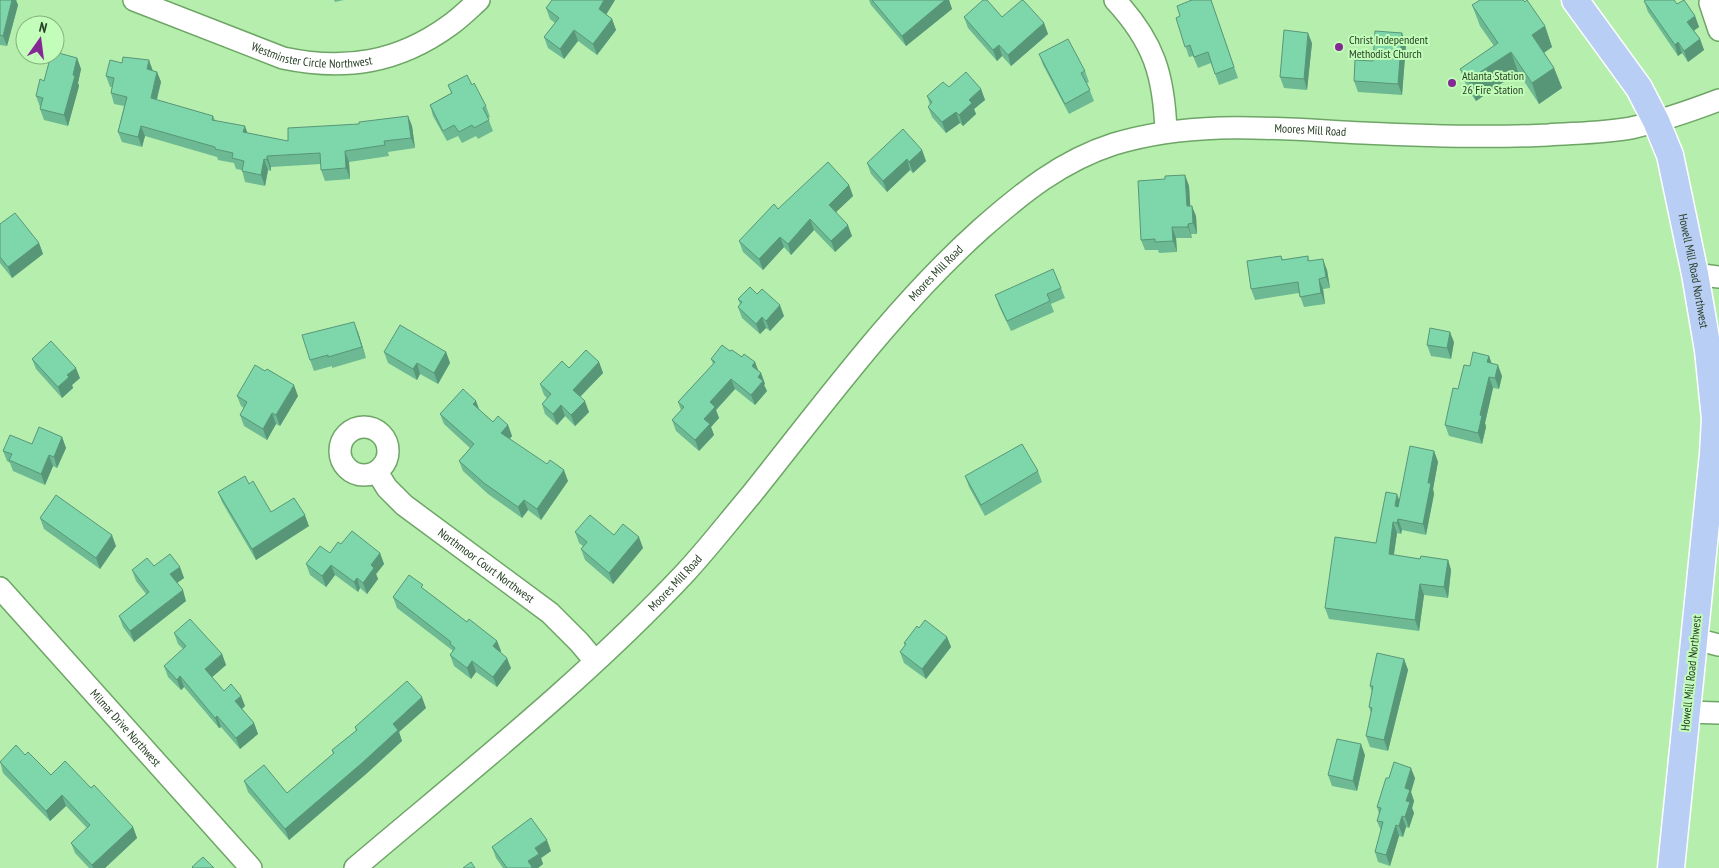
<svg xmlns="http://www.w3.org/2000/svg" width="1719" height="868" font-family="'PT Sans Narrow',sans-serif">
<style>
.lines{fill:none;stroke-linecap:round;stroke-linejoin:round}
.minor-casing{stroke:#6ea567;stroke-width:24}
.major-casing{stroke:#fff;stroke-width:29}
.minor{stroke:#fff;stroke-width:21}
.major{stroke:#b9cef4;stroke-width:26}
.wall{fill:#6cb993}
.shaded-wall{fill:#589678}
.building{fill:#7ed7ab;stroke:#589678}
.poi-dot{fill:#842893;stroke:#c2fdba;stroke-width:2}
.labels{text-anchor:middle;stroke-width:4;stroke-linejoin:round;paint-order:stroke}
.poi-label{font-size:12px;fill:#294026;stroke:#c2fdba;text-anchor:start}
.street-label{font-size:12px;fill:#294026;stroke:#c2fdba}
</style>
<rect width="100%" height="100%" fill="#b6efad"/>
<g class="lines">
<g class="minor-casing">
<g id="minor">
<path id="s1" d="M134 0 283 58C345 71 398 63 450 25 460 18 470 8 479 0"/>
<path d="M1115 0C1154 42 1164 75 1166 132"/>
<path d="M1716 0 1710 3 1719 30"/>
<path d="M1695 274 1719 277"/>
<circle cx="364" cy="451" r="24"/>
<path id="s2" d="M377 472 387 488 404 505 550 613 579 642 595 661"/>
<path id="s3" d="M0 588 251 868"/>
<path d="M1695 639 1719 645"/>
<path d="M1687 712 1719 713"/>
<path id="s4" d="M355 868C467 773 586 679 686 572 709 547 729 521 751 495 823 405 895 306 981 229 1022 193 1061 161 1114 144 1196 119 1280 129 1363 133 1425 136 1487 138 1548 135 1575 133 1604 133 1631 128 1661 121 1690 111 1719 100"/>
</g>
</g>
<g class="major-casing">
<g id="major">
<path id="s5" d="M1575 0 1639 88 1656 121 1670 155 1695 274 1708 350 1715 419 1713 454 1671 868"/>
</g>
</g>
<use href="#minor" class="minor"/>
<use href="#major" class="major"/>
</g>
<path class="wall" d="M0 0H16L18 5 7 46 0 45Z
M334 0H344L335 2Z
M615 0 606 14 612 19 616 30 597 55 578 41 564 59 548 48 544 37 555 23 550 19 546 8Z
M869 0H949L952 9 906 46 871 5Z
M1189 0H1211L1238 78 1219 85 1211 63 1198 68 1193 56 1189 57 1176 18 1180 16 1190 1Z
M1644 1 1677 4 1695 16 1699 27 1694 31 1700 39 1704 50 1688 62 1682 53 1678 56 1648 12Z
M1472 5 1545 26 1552 47 1544 53 1554 68 1562 88 1539 104 1518 72 1476 101 1468 90 1460 69 1494 46 1480 26Z
M964 17H1002L1044 23 1048 34 1011 66 1002 56 997 61 968 28Z
M1312 43 1307 90 1284 88 1280 77Z
M1406 44 1402 95 1358 92 1354 81 1373 61Z
M1039 54 1085 71 1089 82 1087 83 1094 101 1069 114 1043 65Z
M77 58 81 69 78 83 79 86 68 126 44 120 40 109V107L36 96 44 81Z
M153 71 157 72 161 82 157 100 213 116 215 120 247 133 288 141 359 124 408 116 412 126 415 148 388 152 389 156 349 162 350 179 325 181 321 170V164L271 167V171L268 170 265 186 245 182 242 170 236 169 234 163 218 160 217 157 145 136 142 147 122 142 118 132 124 106 114 104 111 93 112 87H110L106 76Z
M448 85H472L486 106 490 117 488 118 493 131 478 139 476 136 462 143 458 136 447 141 433 116 430 105 451 93Z
M949 87 981 89 985 100 974 109 976 114 963 126 960 123 946 133 932 117 928 107 930 105 927 96Z
M922 150 926 161 913 173 910 170 887 192 871 174 867 163Z
M1185 175 1189 186 1190 206 1196 216 1197 234H1191L1192 238H1176L1177 252 1159 253 1158 250H1145L1141 240 1165 179Z
M849 185 853 196 836 212 852 236 835 252 814 230 791 255 784 247 763 270 743 252 739 241Z
M0 224 39 243 43 254 12 278 0 263Z
M1281 256 1283 260 1308 256 1309 261 1327 270 1330 288 1323 289 1325 304 1304 307 1299 293 1255 300 1251 289Z
M1061 288 1065 298 1051 304 1054 312 1011 331 999 306 995 295Z
M757 294 784 316 770 331 766 328 760 334 742 318 738 307 740 304 738 299Z
M358 332 366 358 332 368V366L314 371 310 360Z
M1454 342 1451 359 1431 356 1427 345Z
M730 351 742 357 755 362 758 370 761 373 765 384 764 385 767 391 755 405 735 389 716 410 719 418 711 427 714 435 699 451 676 431 672 420 681 410 678 402 713 364 711 359Z
M384 352H446L450 363 438 384 420 374 417 380 388 363Z
M1489 356 1491 363 1502 376 1499 389 1493 388 1485 423 1486 427 1482 444 1449 436 1445 425 1458 389 1470 366Z
M32 359 80 378 72 385 73 388 62 398 36 369Z
M599 362 603 373 580 397 589 412 575 426 565 416 557 425 545 414 542 404 547 398 544 395 540 384 569 368Z
M237 396H298L280 426 276 424 267 440 244 426 240 415 244 408 241 406Z
M476 401 479 409 493 422 508 425 512 436 510 439 568 481 541 520 528 510 522 518 488 494 463 471 459 461 470 448 444 424 440 414Z
M62 437 66 448 57 468 53 466 45 485 13 471 10 463 7 461 3 451Z
M1434 451 1438 462 1433 489 1434 494 1426 535 1402 530 1401 534 1397 533 1394 555 1420 559 1448 560 1451 570 1448 598 1424 595 1419 631 1329 619 1325 608 1376 543 1399 500Z
M1038 471 1042 482 985 516 969 487 965 476Z
M249 484 271 512 309 526 256 560 222 502 218 492Z
M40 518 116 546 100 569 44 529Z
M575 532 643 548 613 584 585 560 581 549 583 546 579 543Z
M341 544 380 553 384 564 376 574 378 579 367 594 360 588 358 592 335 575 326 587 310 575 306 564 330 553Z
M154 566 180 567 184 578 177 583 186 601 134 642 123 627 119 616 146 594 136 581 132 570Z
M425 590 467 622 497 641 501 651 500 652 511 668 497 687 476 672 471 679 454 666 450 655 453 652 452 650 397 608 393 597Z
M919 628 947 637 951 647 926 679 904 663 900 652 905 646 904 643Z
M174 633 222 654 226 665 212 677 224 691 241 696 245 706 242 709 254 723 258 734 240 749 221 727 219 728 184 687 181 690 168 677 164 666 183 649 178 644Z
M1404 659 1408 670 1388 751 1370 747 1366 736 1371 713 1369 707 1372 692 1370 686Z
M426 708 399 732 402 741 366 774 289 840 248 792 244 781 287 793 333 754 332 750 356 731 355 727Z
M25 755 51 775 91 788 133 827 137 838 105 868H89L75 853 71 843 87 828 66 806 50 821 3 773 0 761Z
M1365 755 1357 791 1332 786 1328 775Z
M1389 778H1415L1411 792 1414 801 1412 808 1414 813 1409 828 1406 827 1403 837 1399 836 1390 866 1378 862 1375 852 1381 831 1377 821 1379 814 1377 807Z
M492 847 551 851 541 858 543 864 538 868H503L496 858Z"/>
<path class="shaded-wall" d="M12 0H16L18 5 7 46 3 36Z
M604 0H615L603 20 599 9Z
M945 0H949L952 9 906 46 902 36Z
M1695 16 1699 27 1691 32 1687 22Z
M612 19 616 30 597 55 593 44Z
M1044 23 1048 34 1011 66 1008 55Z
M1545 26 1552 47 1539 56 1532 35Z
M574 30 578 41 564 59 560 49Z
M1308 33 1312 43 1307 90 1304 79Z
M1402 33 1406 44 1402 95 1398 84Z
M1700 39 1704 50 1688 62 1684 51Z
M1678 42 1682 53 1678 56 1675 45Z
M999 45 1002 56 997 61 993 50Z
M1511 52 1518 72 1476 101 1468 80Z
M77 58 81 69 78 83 79 86 68 126 64 115Z
M149 60 153 71 147 69Z
M1554 68 1562 88 1539 104 1532 83Z
M157 72 161 82 154 109 151 98Z
M981 89 985 100 974 109 976 114 963 126 959 115 969 100Z
M956 112 960 123 946 133 942 122Z
M408 116 412 126 415 148 411 138Z
M141 126 145 136 142 147 138 137Z
M245 126 249 137 243 132Z
M922 150 926 161 913 173 909 162Z
M345 151 349 162 350 179 346 168Z
M267 156 271 167V171L267 160Z
M264 159 268 170 265 186 261 175Z
M907 159 910 170 887 192 883 181Z
M1185 175 1189 186 1191 217 1187 206Z
M849 185 853 196 833 215 829 205Z
M1192 206 1196 216 1197 234 1193 223Z
M810 219 814 230 791 255 788 244Z
M1188 224 1191 234 1192 238 1188 227Z
M848 225 852 236 835 252 831 241Z
M1172 227 1176 238 1177 252 1173 241Z
M780 237 784 247 763 270 759 259Z
M39 243 43 254 12 278 8 267Z
M1323 259 1327 270 1330 288 1326 277Z
M1319 279 1323 289 1325 304 1321 293Z
M780 305 784 316 770 331 766 321Z
M762 317 766 328 760 334 756 324Z
M354 322 358 332 366 358 362 347Z
M1450 332 1454 342 1451 359 1447 348Z
M446 352 450 363 438 384 434 373Z
M1489 356 1493 367 1487 362Z
M599 362 603 373 577 400 573 390Z
M755 362 759 373 752 366Z
M417 363 420 374 417 380 413 369Z
M1498 365 1502 376 1499 389 1495 378Z
M76 368 80 378 72 385 73 388 62 398 58 387 67 375Z
M761 373 765 384 764 385 767 391 755 405 751 395 758 377Z
M1489 377 1493 388 1485 423 1486 427 1482 444 1478 433 1480 415Z
M731 379 735 389 716 410 719 418 711 427 714 435 699 451 695 440 704 419 710 402Z
M294 385 298 396 280 426 276 415Z
M476 401 480 412 473 404Z
M585 401 589 412 575 426 571 415Z
M561 405 565 416 557 425 553 414Z
M272 413 276 424 267 440 263 429Z
M508 425 512 436 505 444 501 433Z
M62 437 66 448 57 468 54 457Z
M1434 451 1438 462 1433 489 1434 494 1426 535 1423 524 1428 483Z
M49 455 53 466 45 485 41 474Z
M564 470 568 481 541 520 537 509Z
M1397 494 1401 505 1399 517 1395 506Z
M524 500 528 510 522 518 518 507Z
M305 515 309 526 256 560 252 549Z
M1398 519 1402 530 1401 534 1397 523Z
M1393 522 1397 533 1392 565 1389 554Z
M112 535 116 546 100 569 96 558Z
M639 537 643 548 613 584 609 573Z
M380 553 384 564 376 574 378 579 367 594 363 583 371 565Z
M1448 560 1451 570 1448 598 1444 587Z
M331 565 335 575 326 587 322 576Z
M180 567 184 578 174 585 170 574Z
M357 578 360 588 358 592 354 582Z
M1420 584 1424 595 1419 631 1415 620Z
M183 590 186 601 134 642 130 631Z
M947 637 951 647 926 679 922 669Z
M497 641 501 651 496 657 493 646Z
M222 654 226 665 209 680 205 669Z
M507 658 511 668 497 687 493 677Z
M1404 659 1408 670 1388 751 1384 740Z
M472 661 476 672 471 679 467 668Z
M180 676 184 687 181 690 177 680Z
M241 696 245 706 239 711 235 701Z
M422 697 426 708 399 732 402 741 366 774 289 840 285 829 393 724Z
M217 716 221 727 219 728 215 718Z
M254 723 258 734 240 749 236 738Z
M1361 744 1365 755 1357 791 1353 781Z
M1411 768 1415 778 1411 792 1414 801 1412 808 1414 813 1409 828 1405 817 1406 801 1405 788Z
M62 795 66 806 50 821 46 811Z
M1402 816 1406 827 1403 837 1399 826Z
M1396 825 1399 836 1390 866 1386 855Z
M133 827 137 838 105 868H93L92 865Z
M547 840 551 851 541 858 543 864 538 868H531L528 861 535 848Z"/>
<path class="building" d="M0 0H12L3 36 0 35Z
M552 0H604L599 9 612 19 593 44 574 30 560 49 544 37 559 18 546 8Z
M872 0H945L902 36Z
M983 0H987L1002 17 1022 0H1023L1044 23 1008 55 999 45 993 50 964 17Z
M1192 0H1211L1234 67 1215 74 1208 52 1194 57 1190 45 1185 47 1176 18 1180 16 1177 6Z
M1480 0H1523L1525 2 1527 0 1545 26 1532 35 1554 68 1532 83 1511 52 1468 80 1460 69 1498 43 1472 5Z
M1646 0H1674L1677 4 1684 0 1695 16 1687 22 1700 39 1684 51 1678 42 1675 45 1644 1Z
M1284 30 1308 33 1304 79 1280 77Z
M1375 31 1402 33 1398 84 1354 81 1355 60 1373 61Z
M1068 39 1085 71 1081 73 1090 90 1065 104 1039 54Z
M55 52 77 58 73 75 75 76 64 115 40 109 43 98 36 96 40 79 44 81 51 55H55Z
M123 57 149 60 147 69 157 72 151 98 213 116 212 120 245 126 243 132 288 141V128L359 124V122L408 116 411 138 384 141 385 145 345 151 346 168 321 170 320 153 267 156V160L264 159 261 175 242 171 244 161 232 158 233 153 215 149V147L141 126 138 137 118 132 127 97 111 93 114 78 106 76 110 60 122 63Z
M966 72 981 89 969 100 972 103 959 115 956 112 942 122 928 107 932 102 927 96 943 82 949 87Z
M467 75 472 85 474 83 486 106 483 108 489 120 474 128 472 125 459 132 454 125 443 131 430 105 452 93 448 85Z
M903 129 922 150 909 162 907 159 883 181 867 163Z
M828 162 849 185 829 205 848 225 831 241 810 219 788 244 780 237 759 259 739 241 774 204 778 209Z
M1185 175 1187 206H1192L1193 223 1188 224V227H1172L1173 241 1155 242V239L1141 240 1138 181 1165 179V176Z
M15 213 39 243 8 267 0 257V224Z
M1281 256 1282 260 1308 256V261L1323 259 1326 277 1319 279 1321 293 1300 297 1298 282 1251 289 1247 261Z
M1053 269 1061 288 1047 294 1050 301 1007 321 995 295Z
M750 287 757 294 762 289 780 305 766 321 762 317 756 324 738 307 742 302 738 299Z
M354 322 362 347 328 357V355L310 360 302 335Z
M400 325 446 352 434 373 417 363 413 369 384 352Z
M1430 328 1450 332 1447 348 1427 345Z
M51 341 76 368 67 375 69 377 58 387 32 359Z
M722 345 730 351 732 350 742 357 744 354 755 362 752 366 761 373 758 377 763 381 751 395 731 379 710 402 715 407 704 419 710 424 695 440 672 420 684 407 678 402 715 362 711 359Z
M586 350 599 362 573 390 585 401 571 415 561 405 553 414 542 404 551 394 540 384 562 361 569 368Z
M1473 352 1489 356 1487 362 1498 365 1495 378 1489 377 1480 415 1482 416 1478 433 1445 425 1453 388 1458 389 1464 365 1470 366Z
M255 365 265 371 267 369 294 385 276 415 272 413 263 429 240 415 247 402 237 396Z
M463 389 476 401 473 404 493 422 498 416 508 425 501 433 547 464 550 460 564 470 537 509 524 500 518 507 484 483 459 461 474 444 440 414Z
M39 427 62 437 54 457 49 455 41 474 9 460 12 454 3 451 10 435 32 444Z
M1022 444 1038 471 981 505 965 476Z
M1410 446 1434 451 1428 483H1431L1423 524 1398 519 1397 523 1393 522 1389 554 1420 559 1421 556 1448 560 1444 587 1420 584 1415 620 1325 608 1335 537 1376 543 1386 492 1397 494 1395 506 1398 507Z
M245 476 249 484 253 481 271 512 294 498 305 515 252 549 218 492Z
M56 495 112 535 96 558 40 518Z
M590 515 614 535 623 524 639 537 609 573 581 549 587 542 575 532Z
M352 531 380 553 371 565 374 568 363 583 357 578 354 582 331 565 322 576 306 564 320 546 330 553 338 542 341 544Z
M170 554 180 567 170 574 183 590 130 631 119 616 149 592 132 570 147 558 154 566Z
M409 575 423 585 421 587 467 622 469 619 497 641 493 646 507 658 493 677 472 661 467 668 450 655 455 648 450 644 451 642 393 597Z
M190 619 222 654 205 669 224 691 231 684 241 696 235 701 254 723 236 738 217 716 215 718 180 676 177 680 164 666 186 646 174 633Z
M925 620 947 637 922 669 900 652 906 644 904 643 917 626 919 628Z
M1377 653 1404 659 1384 740 1366 736 1372 708 1369 707 1373 686H1370Z
M407 681 422 697 393 724 398 730 362 763 285 829 244 781 264 765 287 793 334 753 332 750 357 730 355 727Z
M1337 739 1361 744 1353 781 1328 775Z
M16 745 25 755 28 752 51 775 65 761 91 788 94 785 133 827 92 865 71 843 90 825 62 795 46 811 0 762Z
M1394 762 1411 768 1405 788 1410 790 1406 801 1410 802 1405 817 1402 816 1399 826 1396 825 1386 855 1375 852 1383 822 1377 821 1381 808 1377 807 1386 778H1389Z
M531 818 547 840 535 848 539 854 528 861 532 867 531 868H507L492 847Z
M203 857 214 868H193L192 867Z
M471 862 475 868H463Z"/>
<g class="poi-dot">
<circle cx="1339" cy="47" r="5"/>
<circle cx="1452" cy="83" r="5"/>
</g>
<g class="labels">
<g class="poi-label">
<text x="1349" y="44">Christ Independent<tspan x="1349" dy="14">Methodist Church</tspan></text>
<text x="1462" y="80">Atlanta Station<tspan x="1462" dy="14">26 Fire Station</tspan></text>
</g>
<g class="street-label">
<text dy="4" stroke="none"><textPath href="#s1" startOffset="188">Westminster Circle Northwest</textPath></text>
<text dy="4" stroke="none"><textPath href="#s4" startOffset="1254">Moores Mill Road</textPath></text>
<text dy="4" stroke="none"><textPath href="#s5" startOffset="301">Howell Mill Road Northwest</textPath></text>
<text dy="4" stroke="none"><textPath href="#s4" startOffset="834">Moores Mill Road</textPath></text>
<text dy="4" stroke="none"><textPath href="#s2" startOffset="145">Northmoor Court Northwest</textPath></text>
<text dy="4" stroke="none"><textPath href="#s4" startOffset="429">Moores Mill Road</textPath></text>
<text transform="translate(1691 673) rotate(-84)" y="4">Howell Mill Road Northwest</text>
<text dy="4" stroke="none"><textPath href="#s3" startOffset="188">Milmar Drive Northwest</textPath></text>
</g>
</g>
<g transform="translate(40 40) rotate(14)"><circle r="24" fill="#c2fdba" stroke="#85b17f"/>
<path d="M0-4L9 19L0 12L-9 19Z" fill="#842893"/>
<text y="-8" font-size="14" font-weight="bold" text-anchor="middle" fill="#294026">N</text>
</g>
</svg>
